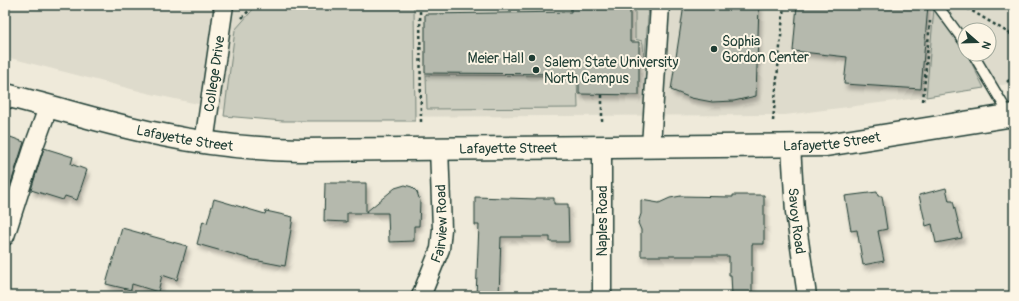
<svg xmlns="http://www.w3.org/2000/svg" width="1019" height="301" font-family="Pangolin,sans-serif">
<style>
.built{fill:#dedbcc;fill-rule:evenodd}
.green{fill:#cccdbf;stroke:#76857a}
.building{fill:#b5b9ad;stroke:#1f3d34;filter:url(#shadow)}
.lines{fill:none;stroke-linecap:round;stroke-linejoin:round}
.lane-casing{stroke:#1f3d34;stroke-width:12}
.street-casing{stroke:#1f3d34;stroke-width:21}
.primary-casing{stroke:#1f3d34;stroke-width:25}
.path{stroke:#1f3d34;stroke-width:2.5;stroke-dasharray:3 3;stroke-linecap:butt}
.lane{stroke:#fcf5e5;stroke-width:9}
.street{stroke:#fcf5e5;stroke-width:18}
.primary{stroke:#fcf5e5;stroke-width:22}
.poi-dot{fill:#1f3d34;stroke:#fcf5e5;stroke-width:1.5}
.labels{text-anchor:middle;stroke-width:4;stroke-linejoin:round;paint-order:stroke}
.poi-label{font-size:14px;fill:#1f3d34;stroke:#fcf5e5;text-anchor:start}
.street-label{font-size:14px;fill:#1f3d34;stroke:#fcf5e5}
</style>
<defs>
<filter id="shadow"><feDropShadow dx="2.5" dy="4.5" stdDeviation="2" flood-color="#0004"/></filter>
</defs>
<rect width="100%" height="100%" fill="#efeada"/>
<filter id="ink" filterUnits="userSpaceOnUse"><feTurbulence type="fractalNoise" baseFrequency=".025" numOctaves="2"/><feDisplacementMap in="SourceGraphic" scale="8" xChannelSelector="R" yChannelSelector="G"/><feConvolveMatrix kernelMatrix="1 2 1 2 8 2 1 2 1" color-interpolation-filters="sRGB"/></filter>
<g filter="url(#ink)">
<path class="built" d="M5 5H1014V83L926 97 785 115 313 117 235 112 147 93 6 57ZM965 30H989V54H965Z"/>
<path class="green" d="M257 5H414L415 121H283L224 116 235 30Z
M635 5H649L644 68 643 44 642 41 635 39Z
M934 8 968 56 984 88 926 97Z
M426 75 577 76 578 108 427 109Z"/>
<path class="building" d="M571 5H630V42H639V95L579 94V74L425 73V14L571 12Z
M684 5H759L756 96 734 101 712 102 691 98 671 90Z
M797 5H928L921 89 844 84 847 57 793 51Z
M5 135 24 142 11 183 5 181Z
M44 148 73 157 71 164 87 170 77 200 65 196 63 200 31 190Z
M325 183H366V212L395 188 405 185 412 187 417 192 420 201 419 226H414V241L389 242 388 213H347V222L324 221Z
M946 188 949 201H953L962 238 936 243 932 224 926 226 919 195Z
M877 192 878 196H882L887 229 878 231 884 261 863 265 857 230 851 231 845 196Z
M733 195H764V244H752V296H732L731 275H729V256H641V230L638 223 641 214V200L659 203 670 198 681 196 733 197Z
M475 197 536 199V198H554V204H568L569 242H550V237H501L499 296H476L479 225H475Z
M214 199 265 214 266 211 293 217 285 266 254 260 197 244 203 221 207 223Z
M122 228 187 246 177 280 162 275 158 292 132 284 131 290 106 284Z"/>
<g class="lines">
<g class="lane-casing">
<path id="lane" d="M937 5 965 43
M973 54 1010 116"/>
</g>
<g class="street-casing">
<g id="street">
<path id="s1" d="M204 143 224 5"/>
<path d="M651 146 660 5"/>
<path id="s2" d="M791 146 795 212 807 296"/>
<path d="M5 236 33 149 49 105"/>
<path id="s3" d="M421 296 440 249 442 229 439 148"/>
<path d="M602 296V147"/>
</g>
</g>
<g class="primary-casing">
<g id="primary">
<path id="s4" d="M5 95C56 107 106 124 158 134 205 144 252 149 300 150L826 145 1014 115"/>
</g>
</g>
<path class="path" d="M420 5 421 123
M962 5 1014 36
M420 6 515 5
M242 18 254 5
M1007 82 1014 76
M602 95V121
M923 101 930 21
M773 121 784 5"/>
<use href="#lane" class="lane"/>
<use href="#street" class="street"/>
<use href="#primary" class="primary"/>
</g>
</g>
<g class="poi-dot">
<circle cx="714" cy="49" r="4"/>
<circle cx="532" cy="58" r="4"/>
<circle cx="536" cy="70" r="4"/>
</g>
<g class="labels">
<g class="poi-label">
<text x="722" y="46">Sophia<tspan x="722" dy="16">Gordon Center</tspan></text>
<text x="524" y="63" text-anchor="end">Meier Hall</text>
<text x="544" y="67">Salem State University<tspan x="544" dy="16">North Campus</tspan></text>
</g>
<g class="street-label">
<text dy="5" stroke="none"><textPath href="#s1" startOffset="70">College Drive</textPath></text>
<text dy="5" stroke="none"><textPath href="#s4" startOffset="185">Lafayette Street</textPath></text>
<text dy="5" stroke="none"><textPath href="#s4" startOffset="833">Lafayette Street</textPath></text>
<text dy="5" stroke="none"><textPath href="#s4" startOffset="509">Lafayette Street</textPath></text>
<text transform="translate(602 221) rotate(-90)" y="5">Naples Road</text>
<text dy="5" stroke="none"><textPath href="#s2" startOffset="75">Savoy Road</textPath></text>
<text dy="5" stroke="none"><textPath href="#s3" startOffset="76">Fairview Road</textPath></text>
</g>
</g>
<rect width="1019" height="301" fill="none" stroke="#fcf5e5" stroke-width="20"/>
<rect x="10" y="10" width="999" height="281" fill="none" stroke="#1f3d34" stroke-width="1.5" filter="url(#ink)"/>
<g transform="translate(977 42) rotate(110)"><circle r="19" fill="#fcf5e5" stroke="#a4ab9e"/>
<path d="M0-3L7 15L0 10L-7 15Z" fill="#1f3d34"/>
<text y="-6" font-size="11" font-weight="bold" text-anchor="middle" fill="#1f3d34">N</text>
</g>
</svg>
